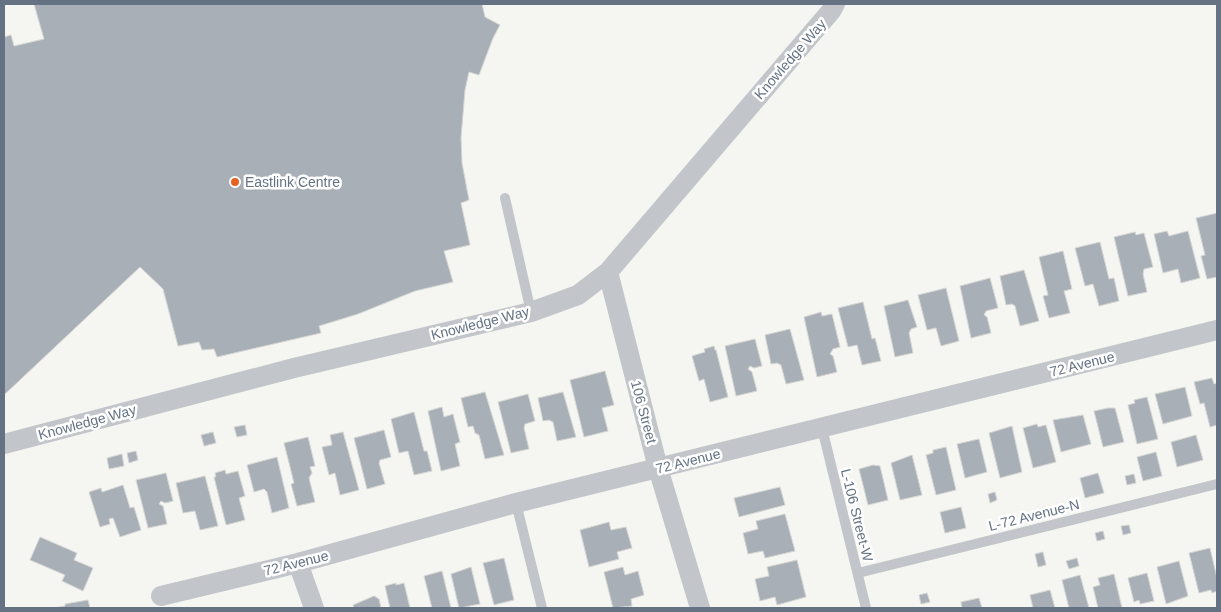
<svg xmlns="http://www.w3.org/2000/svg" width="1221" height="612" font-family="Helvetica,sans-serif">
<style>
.building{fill:#a8afb6;stroke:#d6d7d4}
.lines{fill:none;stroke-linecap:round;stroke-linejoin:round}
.lane{stroke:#c2c5c9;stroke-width:10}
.street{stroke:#c2c5c9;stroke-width:20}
.poi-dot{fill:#e56222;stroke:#fff;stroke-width:2}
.labels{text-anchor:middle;stroke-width:5;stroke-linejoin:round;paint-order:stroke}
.street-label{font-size:14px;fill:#647283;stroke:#fff}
.poi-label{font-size:14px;fill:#647283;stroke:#fff;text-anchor:start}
</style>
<rect width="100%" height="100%" fill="#f5f5f1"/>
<path class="building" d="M34 4H482L485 17 500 25 493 38 479 75 469 72 465 90 461 138 462 163 469 200 461 203 470 245 444 251 453 282 415 291 358 314 319 326 321 333 217 357 214 349 202 350 199 342 178 346 163 289 140 267 4 395V37L11 35 14 46 44 39Z
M1217 213V277L1207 279 1201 256 1205 255 1196 218Z
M1167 231 1169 236 1188 231 1200 278 1181 283 1178 269 1163 273 1154 234Z
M1135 232 1136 235 1144 233 1153 267 1144 269 1143 274 1147 292 1128 296 1114 237Z
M1100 242 1109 279 1114 278 1119 301 1099 306 1093 284 1085 286 1075 248Z
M1063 251 1072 289 1064 291 1070 313 1049 318 1043 296 1048 295 1039 257Z
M1024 270 1039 321 1020 326 1015 306 1012 304 1006 305 1000 276Z
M990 278 998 308 986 311 984 315 987 317 991 333 971 338 960 286Z
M946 288 959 341 941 346 936 328 927 330 918 295Z
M908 300 917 327 911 329 909 333 913 353 895 357 884 306Z
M863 302 872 339 875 338 881 361 862 365 857 345 848 347 838 308Z
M821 312 822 316 832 314 840 347 833 349 830 354 833 356 837 372 817 377 804 317Z
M790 329 804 380 786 384 781 365 777 363 771 364 765 335Z
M755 339 762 366 754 368 750 366 748 369 752 372 757 391 736 396 725 346Z
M714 346 715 350H716L728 397 710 402 704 379 699 381 692 356 705 352 704 349Z
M605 371 614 405 602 408 608 431 584 437 570 380Z
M1212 378 1214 384 1217 383V425L1210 427 1204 403 1200 404 1194 382Z
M1185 387 1192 416 1163 424 1155 394Z
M485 392 504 455 485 459 479 435 475 433 473 426 468 427 461 398Z
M563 392 576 437 557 441 553 422 549 420 543 421 538 398Z
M528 394 535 421 525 424 524 428 529 449 511 453 498 402Z
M1147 397 1158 439 1137 444 1128 405 1135 403 1134 400Z
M442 407 444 417 453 414 460 442 455 444 460 466 441 471 428 411Z
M1108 408H1115L1124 442 1103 447 1094 411Z
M414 412 424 451H427L432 471 414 475 408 451 399 453 391 419Z
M1083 415 1091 444 1061 452 1053 420Z
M1037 424 1038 427 1046 425 1056 462 1033 468 1023 428Z
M245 425 247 435 237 437 234 427Z
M1012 426 1022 472 1000 478 989 433Z
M384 430 391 457 380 460 379 463 385 484 367 489 354 438Z
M213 432 216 443 204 446 201 435Z
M343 432 359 490 340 495 335 473 329 475 322 447 332 445 330 435Z
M1196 435 1203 460 1177 467 1171 442Z
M308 437 315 466 310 467 312 473 309 478 315 502 297 506 291 484 294 483 284 443Z
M979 439 987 472 965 478 957 444Z
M946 447 956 490 936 495 926 455 933 453V450Z
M136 451 138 460 129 463 127 453Z
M1156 452 1162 476 1143 481 1137 457Z
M122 454 124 466 109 469 107 458Z
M912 455 922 495 900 500 891 463Z
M277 457 289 508 272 513 267 492 264 489 254 492 247 465Z
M873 465 880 466 888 500 868 505 859 469Z
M225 470 226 474 238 471 245 496 239 498 245 520 226 525 214 477H216L215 473Z
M166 473 173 501 165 503 161 501 159 504 163 506 167 524 148 528 136 480Z
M1098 473 1104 493 1085 498 1080 478Z
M1134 474 1136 483 1127 485 1125 476Z
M205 476 218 526 200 530 195 511 183 513 176 483Z
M123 485 130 508 134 507 141 530 120 537 113 518 109 519 110 524 100 527 89 492 101 488 102 492Z
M780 487 785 505 739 517 734 498Z
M995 492 997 500 990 503 988 494Z
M961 507 966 528 945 533 940 512Z
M785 514 795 551 765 558 763 551 748 554 743 533 758 529 756 521Z
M609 522 611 530 626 527 632 548 617 552 619 559 589 567 580 530Z
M1129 525 1131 533 1123 535 1121 526Z
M1103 531 1105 539 1097 541 1095 533Z
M40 537 77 553 74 560 93 568 83 591 62 581 65 575 30 560Z
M1210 548 1217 578V591L1212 593 1211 590 1199 593 1189 553Z
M1043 552 1046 565 1038 567 1035 554Z
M504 558 514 600 494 605 483 563Z
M1077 558 1079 566 1069 569 1066 561Z
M797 560 806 597 777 605 775 597 760 601 755 579 769 576 767 567Z
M1179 561 1188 596 1166 604 1157 567Z
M471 567 480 604 459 608 451 574Z
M623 567 625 575 638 571 644 595 631 599 632 606 613 608 604 572Z
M442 571 451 608H432L424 576Z
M1147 573 1154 601 1140 604 1139 600 1134 602 1128 578Z
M1114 574 1122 608H1098L1093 587 1100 585 1098 578Z
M1080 575 1089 608H1069L1062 580Z
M396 583V585L404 583 410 608H390L385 586Z
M1050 590 1055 608H1033L1030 595Z
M927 593 930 602 921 604 919 595Z
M374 596 379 599 381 608H354L353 605Z
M979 598 982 608H962L961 602Z
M88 600 90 608H54L65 606V604Z"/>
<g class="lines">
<path class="lane" d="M505 198 531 312
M822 428 866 608
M516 503 542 608
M858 573 1217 484"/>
<path class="street" d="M608 272 658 468 700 608
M4 444 294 368 531 312 578 295 608 272 831 11 835 4
M298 563 314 608
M161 596 298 563 516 503 1217 330"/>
</g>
<circle class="poi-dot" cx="235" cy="182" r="5"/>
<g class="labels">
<g class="street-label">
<text transform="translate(790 59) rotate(-49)" y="5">Knowledge Way</text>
<text transform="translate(480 323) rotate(-14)" y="5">Knowledge Way</text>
<text transform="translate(1082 364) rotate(-14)" y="5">72 Avenue</text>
<text transform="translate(644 412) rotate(75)" y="5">106 Street</text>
<text transform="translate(87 422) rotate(-15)" y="5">Knowledge Way</text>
<text transform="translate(688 461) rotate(-14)" y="5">72 Avenue</text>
<text transform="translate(857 515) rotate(76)" y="5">L-106 Street-W</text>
<text transform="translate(1034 515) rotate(-14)" y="5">L-72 Avenue-N</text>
<text transform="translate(296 563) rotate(-14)" y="5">72 Avenue</text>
</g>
<g class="poi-label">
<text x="245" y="187">Eastlink Centre</text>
</g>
</g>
<rect width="1221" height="612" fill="none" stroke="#647283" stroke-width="10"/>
</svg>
